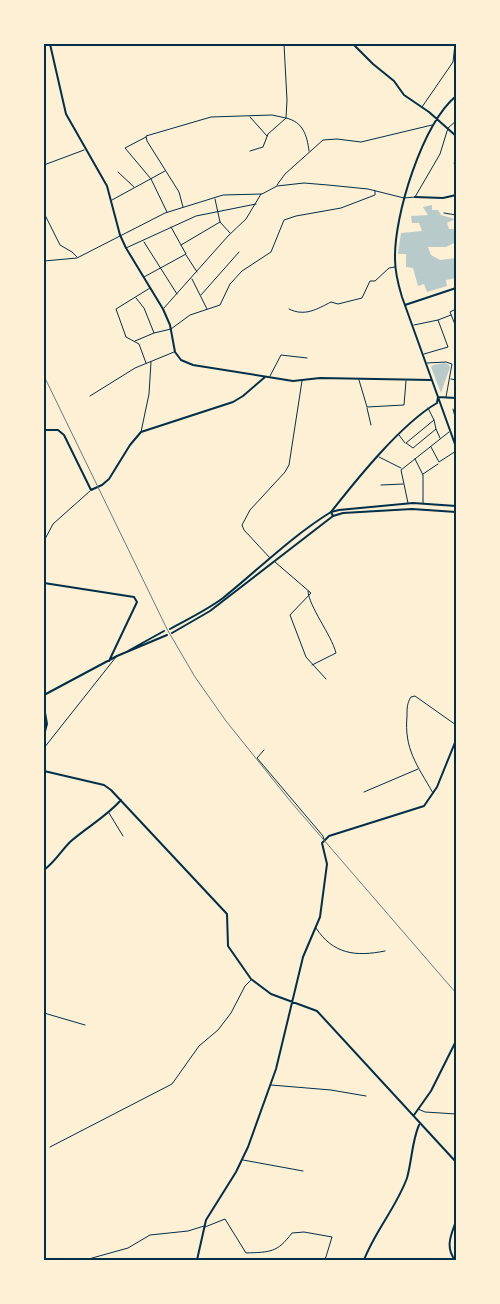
<svg xmlns="http://www.w3.org/2000/svg" width="500" height="1304" font-family="Bitter,serif">
<style>
.green{fill:#b9caca}
.lines{fill:none;stroke-linecap:round;stroke-linejoin:round}
.minor{stroke:#003049;stroke-width:1}
.tertiary{stroke:#003049;stroke-width:2}
.secondary{stroke:#003049;stroke-width:2}
.rail{stroke:#657d81;stroke-width:1}
.neatline{fill:none;stroke:#003049;stroke-width:2}
</style>
<rect width="100%" height="100%" fill="#fdf0d5"/>
<path class="green" d="M432 205V210H438L441 215 455 219 447 223 449 229H456V242L446 247H428L431 255 440 260 456 258V278L446 280 447 286 427 292 424 284 418 286 413 268 406 267V254H398L401 233 422 231 419 223H412L411 216 428 215 423 207Z
M444 363 448 364 450 367 441 393 431 367 433 365Z"/>
<g class="lines">
<path class="minor" d="M58 44H67
M284 44 287 100 286 118C303 122 307 135 309 151
M422 107 453 62 455 44
M250 117 267 136
M146 137 125 148 151 179 167 212
M454 163 456 161
M44 165 84 150
M118 172 134 187
M277 185 285 174 323 140 337 139 361 142 432 125
M215 199 220 222 230 233
M112 200 165 171
M183 207 179 192 147 141 146 136 211 117 272 115 286 118 268 134 263 147 250 151
M44 213 60 245 72 252 77 257
M444 213 456 215
M144 242 177 294
M181 245 220 222
M126 248 196 216 256 204
M186 255 197 272
M44 261 77 258 165 213 223 195 262 194 277 186 304 183 328 185 368 189 404 198 415 197 440 154 448 128 456 121
M144 277 186 254 171 227
M192 279 207 309
M201 295 239 252
M164 308 228 236 246 219 261 194
M289 309C305 317 317 309 331 302L338 304 362 298 370 281H375L389 268 395 267
M456 309 450 312 456 327
M438 320 451 315
M414 325 438 320 448 347 424 354
M154 333 171 329 190 315 220 305 230 284 242 271 271 252 284 220 296 216 341 208 375 195V191
M135 341 154 333 144 308 136 298
M146 363 139 344 126 337 116 309 150 288
M427 363 446 362 452 364 446 397
M270 376 281 355 307 358
M451 379 456 380
M359 380 367 407 404 405 406 381
M90 396 135 368 174 352
M367 408 371 425
M428 408 434 420 406 443 413 448 436 429 440 438
M453 409 456 421
M434 420 436 429
M141 432 149 394 151 362
M399 435 405 443
M431 447 439 462 456 451
M379 457 401 468
M415 459 423 475V503
M423 474 438 464
M381 485 403 484
M408 503 401 470 449 432
M44 541 53 524 90 491
M270 558 244 530 242 525 250 510 285 472 289 465 302 381
M275 562 311 593 290 615 306 657 326 679
M308 591C309 607 331 634 336 653L312 665
M44 748 116 657
M264 750 257 758 323 836 324 840
M364 792 418 769
M433 793C417 765 404 749 407 716 407 708 407 703 411 697L415 696 456 725
M109 813 123 836
M316 928C333 954 355 957 385 951
M44 1013 85 1025
M271 1085 331 1090 366 1096
M418 1109 425 1112 456 1114
M50 1147 172 1084 199 1046 218 1030 231 1013 245 986 251 980
M243 1160 303 1171
M205 1227 225 1219 246 1253C270 1252 277 1253 292 1233L304 1232 332 1237 325 1260
M85 1260 128 1248 150 1235 188 1231 204 1226"/>
<path class="tertiary" d="M50 44 66 114 107 186 120 235 126 248 163 309 170 325 175 352 181 360 193 365 293 381 320 378 431 380
M353 44 373 64 394 81 404 95 429 112 456 136
M456 96C422 125 394 215 395 259 395 272 398 284 402 297L456 447
M415 197 443 198 456 195
M405 305 456 288
M44 430H58L64 435 91 490 102 485 109 479 130 445 141 432 233 402 243 396 265 377
M333 516 331 512C357 479 401 424 437 403L438 397 456 398
M44 583 134 597 137 602 109 661
M44 695 117 656
M44 707 47 724 44 735
M44 771 104 785 111 790 227 914 228 946 251 979 271 994 317 1011 456 1162
M44 870C55 862 61 851 70 842 87 827 106 817 121 800
M414 1115 431 1091 456 1041
M197 1260 206 1220 236 1172 248 1147 276 1069 303 957 320 917 327 864 322 843 329 836 424 806 437 787 456 740
M364 1260C375 1231 396 1208 407 1178 412 1160 412 1141 419 1125
M455 1260C445 1247 451 1235 456 1221"/>
<path class="secondary" d="M170 629C188 619 207 610 223 598 259 569 292 536 331 512L339 510 413 503 456 506
M172 633 210 611 333 516 343 513 412 509 456 512
M128 651 164 631
M117 656 167 635"/>
<path class="rail" d="M44 376 167 629 195 677 226 721 291 802 456 993"/>
</g>
<rect width="500" height="1304" fill="none" stroke="#fdf0d5" stroke-width="90"/>
<rect x="45" y="45" width="410" height="1214" class="neatline"/>
</svg>
